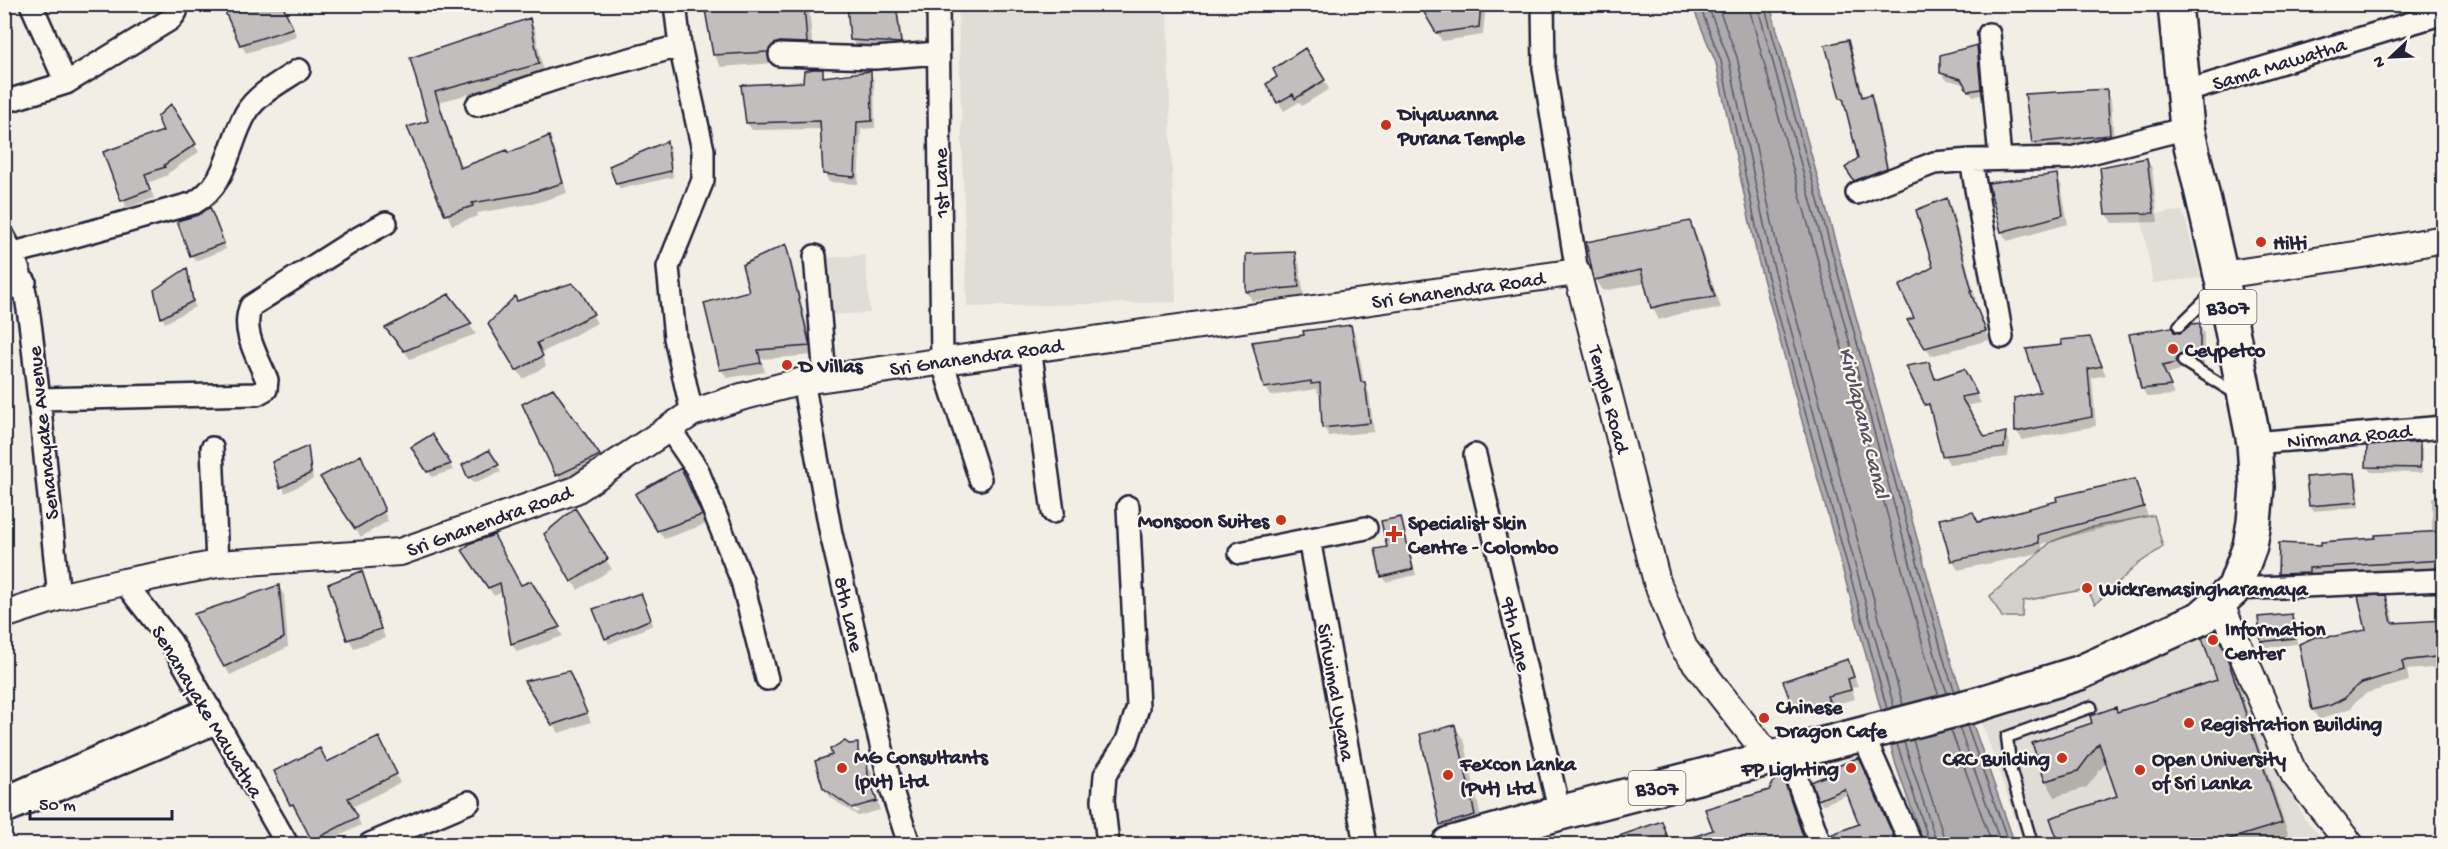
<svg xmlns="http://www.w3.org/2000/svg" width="2448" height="849" font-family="'Gochi Hand',sans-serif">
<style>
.built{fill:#e0dcd6}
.green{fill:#d4d1cc;stroke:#7b7a84;stroke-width:1.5}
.water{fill:#aeabad;stroke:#76747f;stroke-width:1.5}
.shadow{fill:#0003}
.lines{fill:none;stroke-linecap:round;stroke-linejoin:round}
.shore{stroke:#5a5969;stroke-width:1.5}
.building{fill:#c2bebe;stroke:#22223b;stroke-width:1.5}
.service-casing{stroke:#22223b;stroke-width:15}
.minor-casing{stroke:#22223b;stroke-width:26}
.tertiary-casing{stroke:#22223b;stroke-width:30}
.primary-casing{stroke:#22223b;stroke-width:38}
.service{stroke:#fbf7ec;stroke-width:10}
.minor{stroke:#fbf7ec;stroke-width:21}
.tertiary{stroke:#fbf7ec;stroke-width:26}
.primary{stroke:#fbf7ec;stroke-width:33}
.poi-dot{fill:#c8321e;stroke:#fbf7ec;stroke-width:2}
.labels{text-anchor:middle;stroke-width:4.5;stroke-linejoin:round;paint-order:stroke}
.shield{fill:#fbf7ec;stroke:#636270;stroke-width:1.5}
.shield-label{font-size:20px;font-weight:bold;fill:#22223b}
.street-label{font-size:21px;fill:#22223b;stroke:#fbf7ec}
.poi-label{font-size:21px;font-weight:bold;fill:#22223b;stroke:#fbf7ec;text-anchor:start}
.water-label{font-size:22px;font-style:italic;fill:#535263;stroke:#fbf7ec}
</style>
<rect width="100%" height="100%" fill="#f2eee5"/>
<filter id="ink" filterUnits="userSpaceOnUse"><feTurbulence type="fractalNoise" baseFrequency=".0167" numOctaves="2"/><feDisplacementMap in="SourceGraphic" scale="12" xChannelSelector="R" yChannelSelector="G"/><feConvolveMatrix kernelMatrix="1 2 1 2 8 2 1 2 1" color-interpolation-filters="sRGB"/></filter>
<g filter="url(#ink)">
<path class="built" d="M958 5H1167L1176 302 967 307Z
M2183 211 2201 278 2153 283 2141 215Z
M865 255 870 313 825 315 820 258Z
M2214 617 2303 817 2328 844H2024L1982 723 2002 712Z"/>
<path class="green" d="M2154 515 2163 547 2138 564 2095 604 2087 589 2023 601 2022 617H2002L1990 596 2051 542 2088 528Z"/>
<path class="water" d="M1692 5H1770L1952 665 2015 844H1924L1896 765 1758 260 1716 63Z"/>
<path class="shadow" d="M282 4 297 37 246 53 241 44Z
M706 4H809L813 55 775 63 721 67 714 54Z
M1420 4H1486L1483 35 1442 41Z
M896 11 899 16 903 48 855 45 851 39Z
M529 20 535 29 544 74 439 102 462 169 508 155 548 138 554 147 567 193 536 203 477 213 478 216 452 225 409 128 430 122 412 59Z
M1847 42 1852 50 1864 98 1870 96 1875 103 1890 176 1859 188 1851 177 1860 159 1846 105 1842 98Z
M1976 47 1980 53 1983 95 1973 96 1966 85 1945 79 1941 73Z
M1305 50 1329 89 1302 106 1299 102 1284 111 1268 85 1279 78Z
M822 71 826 78 870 73 874 80 875 128 861 129 858 184 829 182 825 174 822 129 752 130 747 123Z
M2106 90 2111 99 2114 143 2038 151 2033 142Z
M171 107 199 152 167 174 168 175 148 183 154 198 127 208 123 200 165 132Z
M667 143 670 149 673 177 620 189 617 184Z
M2147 159 2152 168 2158 222 2112 223 2107 214Z
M2056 175 2061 184 2068 224 2007 241 2002 232 1990 184Z
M1947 200 1952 209 1976 300H1974L1989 340 1931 356 1910 320 1916 319 1934 268Z
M212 215 226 249 195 261 192 255Z
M1690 222 1696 234 1721 308 1679 314 1659 320 1653 308 1646 283 1603 291 1596 279Z
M785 246 790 255 814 355 761 359 765 372 727 378 721 369 751 292Z
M1294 254 1299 263 1304 296 1252 301 1247 292Z
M186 270 189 275 195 307 165 323 162 317Z
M580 293 597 323 541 353 546 366 523 379 490 324 517 302Z
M449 296 476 334 410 359 388 329Z
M2199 324 2204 333V366L2199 367 2185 363 2181 367 2180 371 2166 375 2174 395 2147 397 2142 388 2173 333 2181 335Z
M1351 327 1356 336 1364 383 1369 393 1374 432 1329 436 1324 427 1322 392 1318 393 1316 389 1270 396 1265 387 1305 336Z
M2089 339 2106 375 2092 378 2096 426 2022 440 2017 431 2042 393 2064 346Z
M1929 363 1937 380 1963 371 1981 403 1965 406 1984 439 2005 434 2010 443 2008 457 1949 464 1944 455 1932 413 1927 404Z
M553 390 604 465 562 484 524 405Z
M432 436 453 470 432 477 413 447Z
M2419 443 2422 449V473L2371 472 2368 466Z
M307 448 310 454 313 479 285 493 274 462Z
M488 452 501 472 473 483 469 477Z
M361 457 388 521 361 537 327 486Z
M2354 475 2358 480 2360 507 2313 511 2310 505Z
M685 479 706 524 664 539 637 494Z
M2135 481 2148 516 2042 544 2043 552 1958 570 1953 561 1941 520 1978 524Z
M2432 497H2444V568L2312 576 2284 581 2280 573 2432 533Z
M1400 518 1416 575 1386 582 1383 576 1388 548Z
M546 534 606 560 612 569 578 590Z
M469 559 521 587 530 583 563 636 517 652 512 644 503 592 494 596Z
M361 573 366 582 385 638 354 648 349 639Z
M279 587 284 595 288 647 230 675 196 615Z
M2442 594 2444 667 2407 670 2409 681 2367 693 2356 701 2351 708 2319 720 2313 710 2301 645 2368 631 2385 597 2391 607 2395 624 2433 622Z
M644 601 653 625 609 644 606 638Z
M2291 615 2295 621 2297 644 2266 647 2263 641Z
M2215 632 2234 672 2290 839 2272 844H2061L2052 819 2119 797 2107 761 2087 787 2055 797 2046 781 2094 724 2117 714 2219 681Z
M1848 661 1858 686 1852 688 1855 699 1831 705 1833 710 1815 714 1812 710 1798 713 1793 704Z
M574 682 591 722 559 733 531 691Z
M1455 726 1465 743 1484 832 1452 841 1442 824Z
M857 744 862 759 872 771V785L880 810 858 816 830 797 828 793 857 813 859 811 825 788 834 756 848 746Z
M383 747 400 783 352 807 361 825 324 844H316L298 812 296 813 292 805 276 772 327 764Z
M1861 764 1897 844H1839L1835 834 1861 825 1849 794 1822 805 1819 799Z
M1779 777 1790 795 1806 844H1675L1715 831 1770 792Z
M1661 823 1671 844H1624L1621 837Z
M1571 836 1576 844H1544Z
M421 838 425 844H405Z"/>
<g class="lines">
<path class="shore" d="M1699 4 1721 61 1763 259 1887 709
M1707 4 1729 60 1771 257 1894 707
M1717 4 1737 57 1779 255 1903 705
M1748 4 1930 671 1939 696
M1757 4 1939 669 1947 693
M1764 4 1946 667 1955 692
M1967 726 2009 844
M1959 727 2001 844
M1951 730 1992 844
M1913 740 1946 844
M1904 742 1937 844
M1897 744 1930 844"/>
</g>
<path class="building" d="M242 4H282L293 28 240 45 225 12Z
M704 4H804L807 43 780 42 774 44 768 52 713 55Z
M847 4H896L901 43 850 40Z
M1419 4H1481L1479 27 1436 33Z
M530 18 539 64 435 92 460 168 507 150 508 153 549 136 563 183 530 193 472 203 473 206 445 215 407 127 428 121 410 58Z
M1848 40 1862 97 1871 94 1887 168 1854 181 1845 168 1858 158 1843 98H1840L1825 45Z
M1977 45 1981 89 1968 91 1961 79 1940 73V55Z
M1305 48 1325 80 1295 99 1293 94 1277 103 1266 84 1277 77 1273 69Z
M813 69H823V77L871 71 872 121 857 122 855 177 823 174 820 121 746 123 741 85 803 82 804 71Z
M2107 89 2110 135 2032 143 2025 94Z
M171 104 196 144 164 165 165 167 145 174 150 190 121 201 103 152 163 131 157 117Z
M667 141 671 171 616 184 609 166Z
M2147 158 2154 213 2105 214 2100 167Z
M2057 174 2063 215 2001 232 1988 183Z
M1947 198 1972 291H1970L1986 331 1925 348 1907 320 1914 318 1899 286 1933 267 1916 210Z
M210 207 224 243 190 256 177 221 198 215Z
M1690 221 1715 297 1671 303 1651 308 1641 270 1594 280 1586 242Z
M786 244 810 346 758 350 761 363 720 370 704 303 749 291 742 265Z
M1295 252 1299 287 1246 292V254Z
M187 268 193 301 161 318 154 290Z
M572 283 581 292 594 314 537 343 543 356 516 371 488 324 515 296 517 301Z
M449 294 472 324 404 351 385 328Z
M2200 323V357L2193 358 2186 354H2180L2176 358V363L2162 366 2171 386 2141 389 2129 334 2172 327 2174 332 2180 333 2192 324Z
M1351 325 1361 382H1365L1370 423 1322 428 1320 383 1311 384V381L1264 388 1252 342 1304 335 1303 331Z
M2090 337 2102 366 2088 369 2092 417 2015 432 2014 398 2040 392 2026 349 2062 345 2061 340Z
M1929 362 1935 379 1964 369 1977 394 1961 397 1985 437 2006 432 2004 448 1942 456 1929 404 1925 405 1906 366Z
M553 388 600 455 556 476 522 404Z
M432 434 451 464 427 472 411 447Z
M2420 442V468L2366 467 2367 446Z
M308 446 311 473 280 488 272 462Z
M489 450 499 465 468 478 462 465Z
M361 455 385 511 355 529 320 477Z
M681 468 702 515 657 531 635 494Z
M2355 473 2358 502 2309 506 2306 477Z
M2135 479 2144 507 2038 535 2039 543 1951 561 1939 519 1973 512 1978 522 2057 501 2056 497Z
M575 508 608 559 571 582 544 534Z
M1401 517 1413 569 1381 577 1375 549 1387 547 1381 521Z
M2444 531V560L2309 568V573L2278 574 2279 543 2321 545V542L2375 538V535Z
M494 535 521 585 531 581 560 627 511 644 500 583 488 588 462 550 471 543Z
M362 571 381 629 347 640 328 584Z
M279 585 284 638 224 667 194 614Z
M641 593 651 619 605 639 593 609Z
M2386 595 2392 623 2444 620V656L2402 661 2404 670 2362 683 2351 691 2345 698 2331 705 2312 710 2299 644 2315 637 2335 636 2366 630 2358 596Z
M2292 614 2294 638 2261 642 2258 617Z
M2215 630 2226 654 2282 823 2223 841 2224 844H2059L2050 818 2117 796 2099 743 2078 771 2045 781 2032 743 2092 723 2090 716 2116 707 2117 712 2217 680 2202 638Z
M1848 659 1854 677 1848 679 1851 690 1827 696 1829 701 1808 706 1807 701 1792 705 1783 681Z
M569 671 587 713 552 725 524 681Z
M1455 725 1475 815 1440 825 1420 734Z
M379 737 397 774 348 798 358 817 312 841 293 804 290 805 274 771 320 748 327 762Z
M845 741 849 744 858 743V755L867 761 868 775 877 801 852 808 823 788 815 761 832 755 830 749Z
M1859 757 1866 773 1897 844H1832L1830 835 1859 824 1845 789 1818 800 1811 782 1833 773 1831 769Z
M1780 775 1786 786 1804 839 1785 844H1679L1678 842 1713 830 1705 809 1769 790 1777 776Z
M1662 821 1670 844H1602V842Z"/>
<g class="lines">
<g class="service-casing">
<path id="service" d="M2179 326 2217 289
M2183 361 2238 395
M2032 844 2011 772 2007 737 2091 707"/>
</g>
<g class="minor-casing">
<path id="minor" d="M31 4 66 83
M675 4 680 46 703 150V180L668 267 675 338 692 413
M938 4 942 361 980 479
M1543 4 1544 68 1577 272
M1989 34 2000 159
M780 55 875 58 938 53
M2184 92 2444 13
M4 102 66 83 171 19 176 12 174 4
M477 105 558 78 680 46
M1971 160 2002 337
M1857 193 1934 163 1971 160 2071 158 2187 128
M4 237C29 280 30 326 36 374 45 448 51 523 59 597
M14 253 194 203C229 182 227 146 246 113 257 94 281 82 299 70
M815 256 825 378
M4 290 25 282
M1030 348 1053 512
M803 381 831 534 892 791 909 844
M39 399 257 394 266 389 267 380C258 357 240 331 251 306L353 241 386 223
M669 428 697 469 742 581 767 679
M2254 443 2444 427
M212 448 217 564
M1475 455 1560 813
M1309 539 1365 844
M1240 553 1366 528
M124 582 171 642 287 844
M2234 589 2444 580
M1863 735 1911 844
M1788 754 1820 844
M4 798 210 708
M8 811 218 722
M370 844 469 802
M1108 844 1103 800 1105 775 1127 741 1138 707 1128 507"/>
</g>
<g class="tertiary-casing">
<path id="tertiary" d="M2222 275 2362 254 2444 239
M2220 603 2294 774 2350 844
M4 615 59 597 124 582 217 564 400 552 576 490 692 413 741 397 803 381 1577 272 1657 582 1684 648 1771 759"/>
</g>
<g class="primary-casing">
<path id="primary" d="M1449 844 1560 813 1978 704 2079 673 2201 618 2234 589 2250 546 2254 522 2257 487 2254 443 2223 284 2187 128 2175 4"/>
</g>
<use href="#service" class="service"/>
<use href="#minor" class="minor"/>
<use href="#tertiary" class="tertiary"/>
<use href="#primary" class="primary"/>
</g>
</g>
<g class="poi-dot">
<circle cx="1386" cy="125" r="6"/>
<circle cx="2261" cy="242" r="6"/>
<circle cx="2173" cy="349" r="6"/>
<circle cx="787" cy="365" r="6"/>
<circle cx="1281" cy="520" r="6"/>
<path d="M1391 525h6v6h6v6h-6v6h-6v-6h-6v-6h6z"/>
<circle cx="2087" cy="588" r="6"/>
<circle cx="2213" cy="640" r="6"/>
<circle cx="1764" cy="718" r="6"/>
<circle cx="2189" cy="723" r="6"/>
<circle cx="2062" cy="758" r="6"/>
<circle cx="842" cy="768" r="6"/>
<circle cx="1851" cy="768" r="6"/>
<circle cx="2140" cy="770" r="6"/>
<circle cx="1448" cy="775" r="6"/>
</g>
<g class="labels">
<g class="shield">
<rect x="2199.5" y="290" width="57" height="34" rx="4.5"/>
<rect x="1628.5" y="771" width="57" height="34" rx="4.5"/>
</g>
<g class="shield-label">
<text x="2228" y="314">B307</text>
<text x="1657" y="795">B307</text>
</g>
<g class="street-label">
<text transform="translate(2279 63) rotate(-17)" y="7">Sama Mawatha</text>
<text transform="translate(940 183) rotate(-91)" y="7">1st Lane</text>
<text transform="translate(1458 289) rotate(-8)" y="7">Sri Gnanendra Road</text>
<text transform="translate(976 356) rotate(-8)" y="7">Sri Gnanendra Road</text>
<text transform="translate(1610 399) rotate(75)" y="7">Temple Road</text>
<text transform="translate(42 433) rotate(-96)" y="7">Senanayake Avenue</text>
<text transform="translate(2349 435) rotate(-5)" y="7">Nirmana Road</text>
<text transform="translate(489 520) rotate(-20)" y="7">Sri Gnanendra Road</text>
<text transform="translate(850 614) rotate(77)" y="7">8th Lane</text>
<text transform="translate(1517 634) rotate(77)" y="7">9th Lane</text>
<text transform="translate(1337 692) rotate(80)" y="7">Siriwimal Uyana</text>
<text transform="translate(208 711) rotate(59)" y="7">Senanayake Mawatha</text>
</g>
<g class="poi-label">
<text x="1398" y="120">Diyawanna<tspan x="1398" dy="24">Purana Temple</tspan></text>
<text x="2273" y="249">Hilti</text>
<text x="2185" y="356">Ceypetco</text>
<text x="799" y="372">D Villas</text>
<text x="1269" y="527" text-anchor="end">Monsoon Suites</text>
<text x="1408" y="529">Specialist Skin<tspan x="1408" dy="24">Centre - Colombo</tspan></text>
<text x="2099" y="595">Wickremasingharamaya</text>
<text x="2225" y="635">Information<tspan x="2225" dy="24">Center</tspan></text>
<text x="1776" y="713">Chinese<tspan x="1776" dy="24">Dragon Cafe</tspan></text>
<text x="2201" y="730">Registration Building</text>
<text x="854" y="763">MG Consultants<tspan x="854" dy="24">(pvt) Ltd</tspan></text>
<text x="2050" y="765" text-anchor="end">CRC Building</text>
<text x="2152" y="765">Open University<tspan x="2152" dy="24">of Sri Lanka</tspan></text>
<text x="1460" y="770">Fexcon Lanka<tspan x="1460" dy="24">(Pvt) Ltd</tspan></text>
<text x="1839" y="775" text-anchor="end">FP Lighting</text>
</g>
<g class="water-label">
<text transform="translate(1866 422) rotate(76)" y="8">Kirulapana Canal</text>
</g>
</g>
<rect width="2448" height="849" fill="none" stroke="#fbf7ec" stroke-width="24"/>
<rect x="12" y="12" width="2424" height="825" fill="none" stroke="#22223b" stroke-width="2" filter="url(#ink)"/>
<g transform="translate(2391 57) rotate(247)" stroke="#fbf7ec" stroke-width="4.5" paint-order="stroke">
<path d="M0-4.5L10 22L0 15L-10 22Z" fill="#22223b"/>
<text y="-9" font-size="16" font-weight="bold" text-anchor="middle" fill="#22223b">N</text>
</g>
<path d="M30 810v9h142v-9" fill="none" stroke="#22223b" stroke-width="3"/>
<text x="39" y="810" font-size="18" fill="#22223b" stroke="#fbf7ec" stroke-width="4.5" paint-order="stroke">50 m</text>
</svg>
